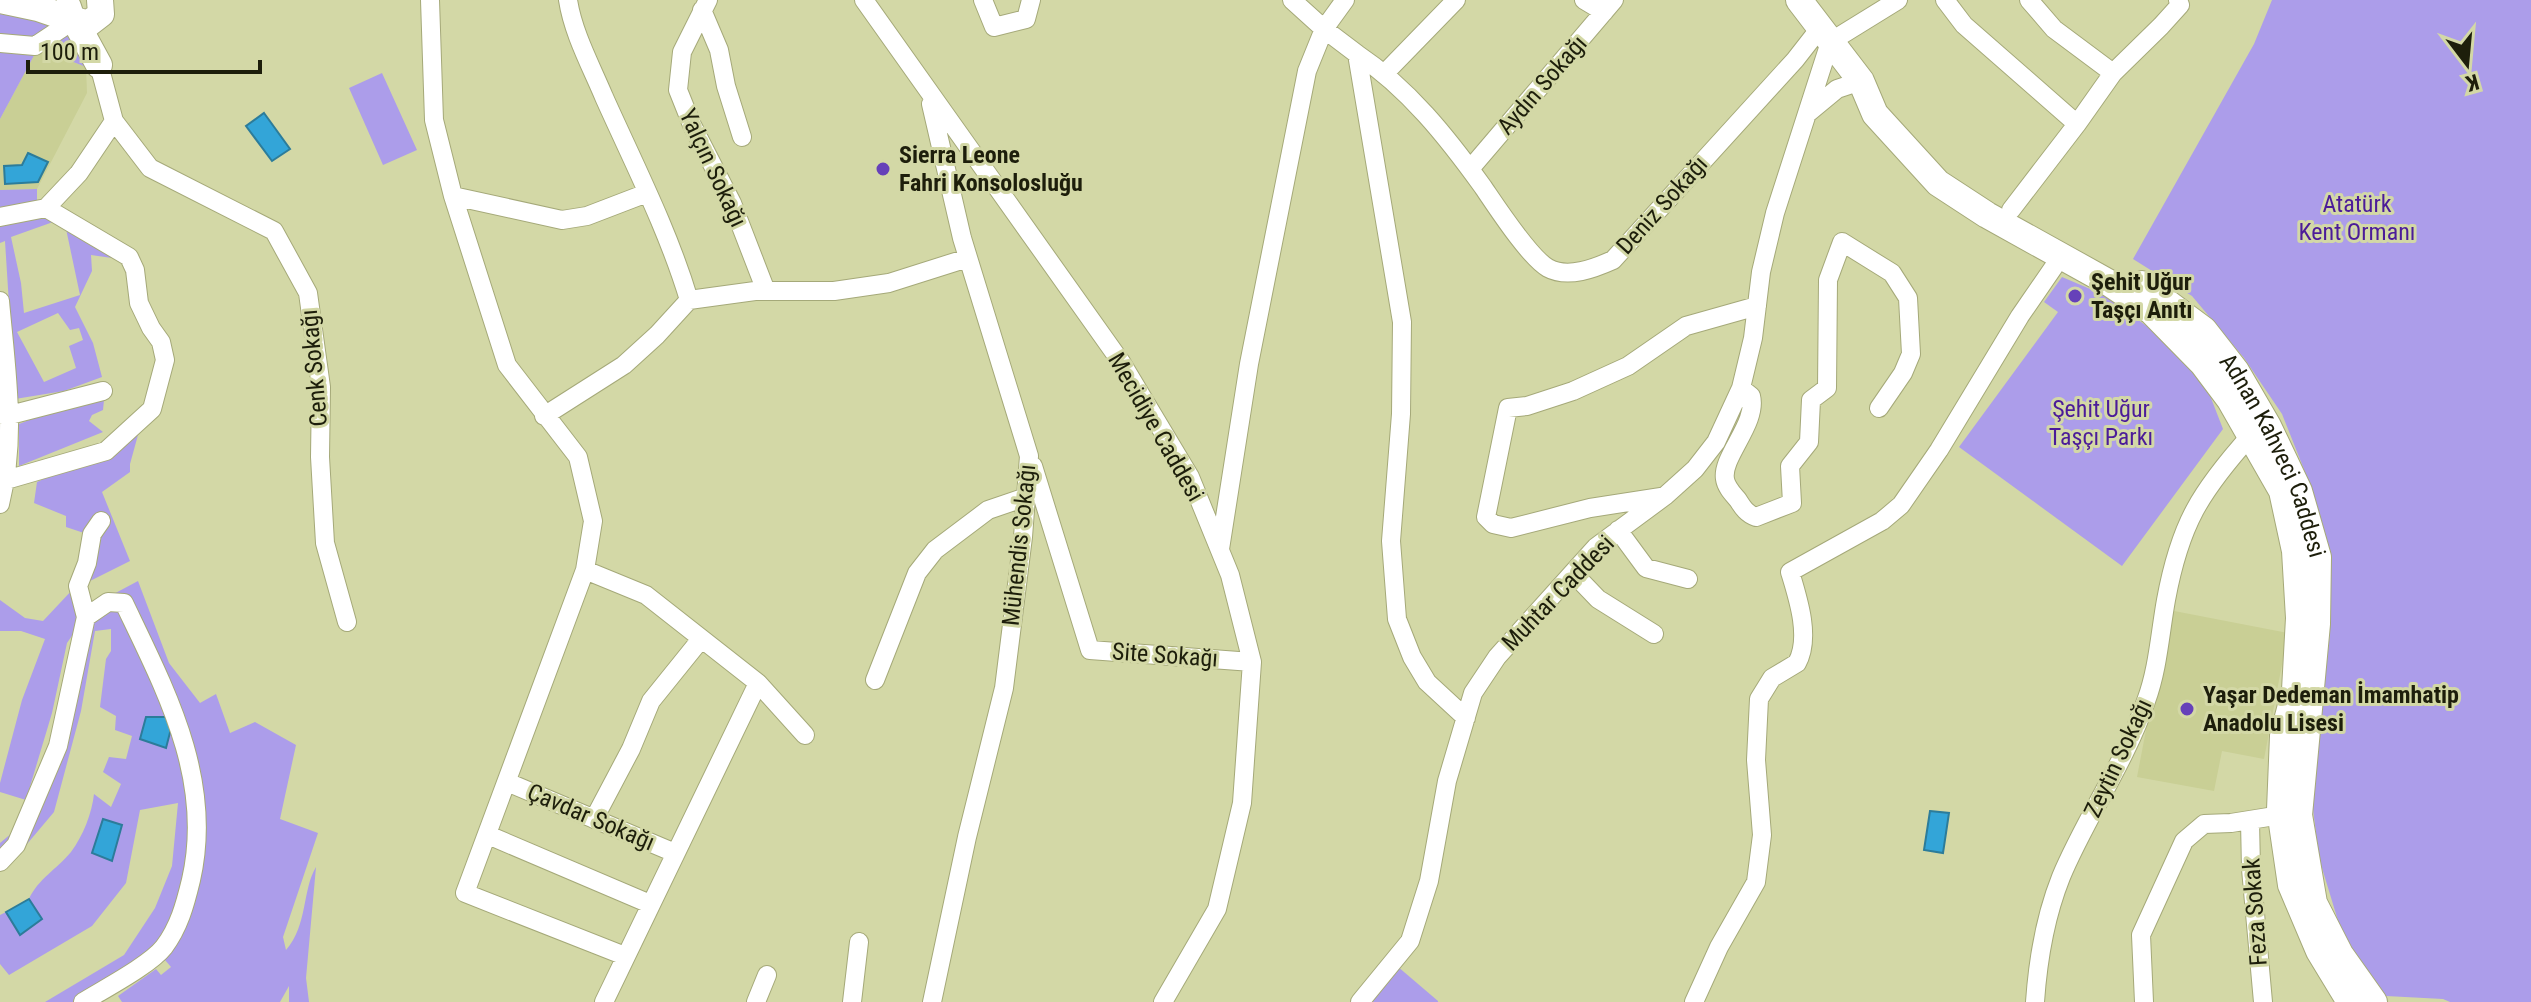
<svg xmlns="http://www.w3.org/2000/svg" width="2531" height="1002" font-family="'Roboto Condensed',sans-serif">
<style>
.built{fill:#c9cf95}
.green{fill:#ac9dea;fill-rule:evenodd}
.water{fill:#33a5d8;stroke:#2c7c9a;stroke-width:2}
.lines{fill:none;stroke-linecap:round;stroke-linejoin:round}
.minor-casing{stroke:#a5a979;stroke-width:20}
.secondary-casing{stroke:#a5a979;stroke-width:28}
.minor{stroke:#fff;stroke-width:18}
.secondary{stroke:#fff;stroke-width:26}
.poi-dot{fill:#6641b9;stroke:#d3d8a6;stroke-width:3}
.labels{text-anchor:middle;stroke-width:6;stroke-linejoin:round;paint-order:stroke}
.street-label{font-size:24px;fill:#1d1e0b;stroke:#d3d8a6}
.poi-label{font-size:24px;font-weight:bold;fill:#1d1e0b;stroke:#d3d8a6;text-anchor:start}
.park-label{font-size:24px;fill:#4b1b99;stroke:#d3d8a6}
</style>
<rect width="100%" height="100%" fill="#d3d8a6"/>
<path class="built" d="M38 48 86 67 87 93 37 189 0 190V119Z
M2169 610 2288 633 2264 759 2222 751 2214 791 2137 777Z"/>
<path class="green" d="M2272 0H2531V1002H2450L2443 999 2386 996 2371 982 2339 924 2319 858 2312 801 2330 633V587L2326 544 2305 472 2282 414 2244 358 2192 296 2133 259 2254 44Z
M0 14 56 21 81 43 86 67 38 48 0 119Z
M382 73 417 150 383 165 349 88Z
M37 189V204L53 222 11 237 21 283 24 313 80 295 65 224 126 260 91 255 92 271 75 307 93 343 102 377 64 391 15 399 5 241 0 243V190ZM58 313 70 330 79 328 83 340 69 346 76 368 44 382 17 332Z
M2062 277 2102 294 2148 327 2180 355 2204 380 2223 429 2122 566 1959 447 2058 312 2044 302Z
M105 390 103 410 92 415 89 421 103 432 19 466V424Z
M138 435 130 464V472L102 492 130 561 82 585 93 605 138 581 169 663 200 703 216 694 230 733 255 722 296 745 280 819 318 833 283 937 286 950C308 925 302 890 316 867L306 978 309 1002H289V986L280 1002H122L118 996 156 969 161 975 171 967 159 953 77 1002H45L124 955 155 908 172 866 178 803 140 810 126 883 92 926 9 975 0 964V915L6 912 20 935 41 920 29 899C38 879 57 869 71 852 83 836 92 813 94 794L111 807 121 784 103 772 109 757 126 759 132 736 115 730 116 716 100 707 106 659 111 651V629L95 631 81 711 54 812 22 850 0 864V843L31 817 80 624 67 643 52 713 26 800 0 792V783L22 700 45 639 21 631H0V600L25 618 43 621 74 588 84 533 66 527V516L34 503 37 482Z
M1397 966 1438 1001V1002H1367Z"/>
<path class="water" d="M264 113 290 149 272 161 246 126Z
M28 153 48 162 38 182 5 184 4 166 22 165Z
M146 717H174L166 748 140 739Z
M1930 811 1949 813 1943 853 1924 850Z
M103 819 122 825 112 861 92 853Z
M29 899 42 919 20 935 6 912Z"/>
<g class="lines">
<g class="minor-casing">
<path id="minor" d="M430 0 434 120 453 196 507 365 578 457 593 521 585 570 465 893 625 956
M568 0C573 33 591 66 604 97 634 164 668 230 689 300L755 291H834L889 283 968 258
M708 0 682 52 678 90 692 125 732 203 766 291
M864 0 1121 362 1190 477 1230 575 1252 662 1242 803 1217 909 1163 1002
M983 0 994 27 1026 19 1031 0
M1292 0 1324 29 1345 0
M1584 0 1604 12
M1945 0 1964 25 2077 124 2011 210
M2029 0 2054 29 2113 73
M702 10 719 50 726 86 742 137
M0 43 35 46 74 20
M1357 54C1408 88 1447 137 1483 187 1496 206 1529 257 1548 268 1568 279 1595 268 1613 260L1795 60 1820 28
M99 65 114 121 150 168 274 231 308 293 321 387 320 457 325 543 347 622
M1385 73 1456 0
M931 104 962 238 1029 456 1023 537 1004 688 967 837 932 1002
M1808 113 1837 89 1861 81
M2077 124 2113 73 2161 26 2180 5 2178 0
M1470 169 1614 0
M453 196 562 220 587 216 647 193
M46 208 79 173 114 121
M0 217 46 208
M0 301C6 369 17 436 0 504
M1741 388 1751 396C1758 423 1721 457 1725 479 1726 487 1733 494 1738 500 1743 508 1747 514 1756 517L1792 503 1790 466 1809 442 1811 400 1827 388 1828 280 1842 242 1892 273 1908 298 1911 354 1903 373 1879 408
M1 414 10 415 103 391
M544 416 624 365 657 335 689 300
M1033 466 1090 650 1252 662
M6 480 106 451 152 409 165 360 161 342 151 328 139 303 135 270 129 257 46 208
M1661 497 1590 508 1511 528 1493 524 1486 517 1508 408 1527 406 1573 391 1628 366 1686 326 1757 306
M1618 530 1646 568 1688 579
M1220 549 1249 364 1307 71 1324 29 1357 54 1402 322 1401 414 1391 541 1397 619 1412 657 1427 682 1466 718
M585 570 646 595 758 683 604 1002
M1573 573 1598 599 1654 634
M86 617 78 586 87 563 92 534 101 521
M875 680 917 573 935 550 988 510 1026 497
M758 683 805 735
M507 782 675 853
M594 819 631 749 651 701 701 639
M2250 821 2251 869 2263 1002
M488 835 650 904
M0 862 16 845 58 746 86 617 108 602 124 603C166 691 214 780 191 880 185 905 179 927 164 947 150 965 104 989 83 1002
M756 1002 767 975
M852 1002 859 942
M1360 1002 1410 941 1429 881 1447 781 1473 693 1497 657 1596 547 1665 496 1695 469 1716 442 1741 388 1753 338 1761 272 1775 213 1830 42 1898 0
M1694 1002 1719 947 1756 882 1762 835 1756 760 1759 699 1772 678 1797 663C1811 638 1798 598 1790 572L1882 521 1901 505 1939 450 2020 316 2062 255
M2035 1002C2038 959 2045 917 2061 877 2086 817 2125 763 2146 701 2158 669 2160 633 2166 600 2180 524 2200 492 2251 435
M2144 1002 2141 935 2184 841 2204 824 2231 823 2281 815"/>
</g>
<g class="secondary-casing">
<g id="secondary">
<path d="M0 0 38 8 73 20"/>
<path d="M1799 0 1861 81 1875 114 1938 183 1987 215 2106 281 2151 311 2203 364 2230 400 2282 491 2295 551 2299 618 2295 690 2283 736 2280 810 2291 885 2319 951 2350 1002"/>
<path d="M68 7 72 19 88 24 101 14 100 0"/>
<path d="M75 21 99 65"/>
<path id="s1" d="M2142 284 2204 330 2236 371 2268 426 2299 491 2318 557 2317 624 2299 815 2314 903 2340 954 2374 1002"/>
</g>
</g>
<use href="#minor" class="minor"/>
<use href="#secondary" class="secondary"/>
</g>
<g class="poi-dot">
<circle cx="883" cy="169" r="8"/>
<circle cx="2075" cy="296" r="8"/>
<circle cx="2187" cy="709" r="8"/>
</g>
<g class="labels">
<g class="street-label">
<text transform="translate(1542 85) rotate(-49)" y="8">Aydın Sokağı</text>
<text transform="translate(713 168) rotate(65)" y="8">Yalçın Sokağı</text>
<text transform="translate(1662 205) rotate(-48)" y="8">Deniz Sokağı</text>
<text transform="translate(314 368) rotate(-95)" y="8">Cenk Sokağı</text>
<text transform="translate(1156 427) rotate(60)" y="8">Mecidiye Caddesi</text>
<text dy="8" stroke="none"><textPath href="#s1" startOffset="222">Adnan Kahveci Caddesi</textPath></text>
<text transform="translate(1019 545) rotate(-84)" y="8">Mühendis Sokağı</text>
<text transform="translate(1558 593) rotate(-46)" y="8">Muhtar Caddesi</text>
<text transform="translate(1165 655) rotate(4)" y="8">Site Sokağı</text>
<text transform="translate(2118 758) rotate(-65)" y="8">Zeytin Sokağı</text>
<text transform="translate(591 817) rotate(23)" y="8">Çavdar Sokağı</text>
<text transform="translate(2255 912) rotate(-94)" y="8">Feza Sokak</text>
</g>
<g class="poi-label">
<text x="899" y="163">Sierra Leone<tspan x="899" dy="28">Fahri Konsolosluğu</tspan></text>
<text x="2091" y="290">Şehit Uğur<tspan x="2091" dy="28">Taşçı Anıtı</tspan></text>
<text x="2203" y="703">Yaşar Dedeman İmamhatip<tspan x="2203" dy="28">Anadolu Lisesi</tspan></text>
</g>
<g class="park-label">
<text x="2357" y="212">Atatürk<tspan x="2357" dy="28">Kent Ormanı</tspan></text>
<text x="2101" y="417">Şehit Uğur<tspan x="2101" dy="28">Taşçı Parkı</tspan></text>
</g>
</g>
<g transform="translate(2467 64) rotate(164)" stroke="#d3d8a6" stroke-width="6" paint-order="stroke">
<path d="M0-6L14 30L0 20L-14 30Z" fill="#1d1e0b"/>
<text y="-12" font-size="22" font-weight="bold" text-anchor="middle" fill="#1d1e0b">K</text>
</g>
<path d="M28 60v12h232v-12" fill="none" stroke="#1d1e0b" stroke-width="4"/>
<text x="40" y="60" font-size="24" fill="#1d1e0b" stroke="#d3d8a6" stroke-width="6" paint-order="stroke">100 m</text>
</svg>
